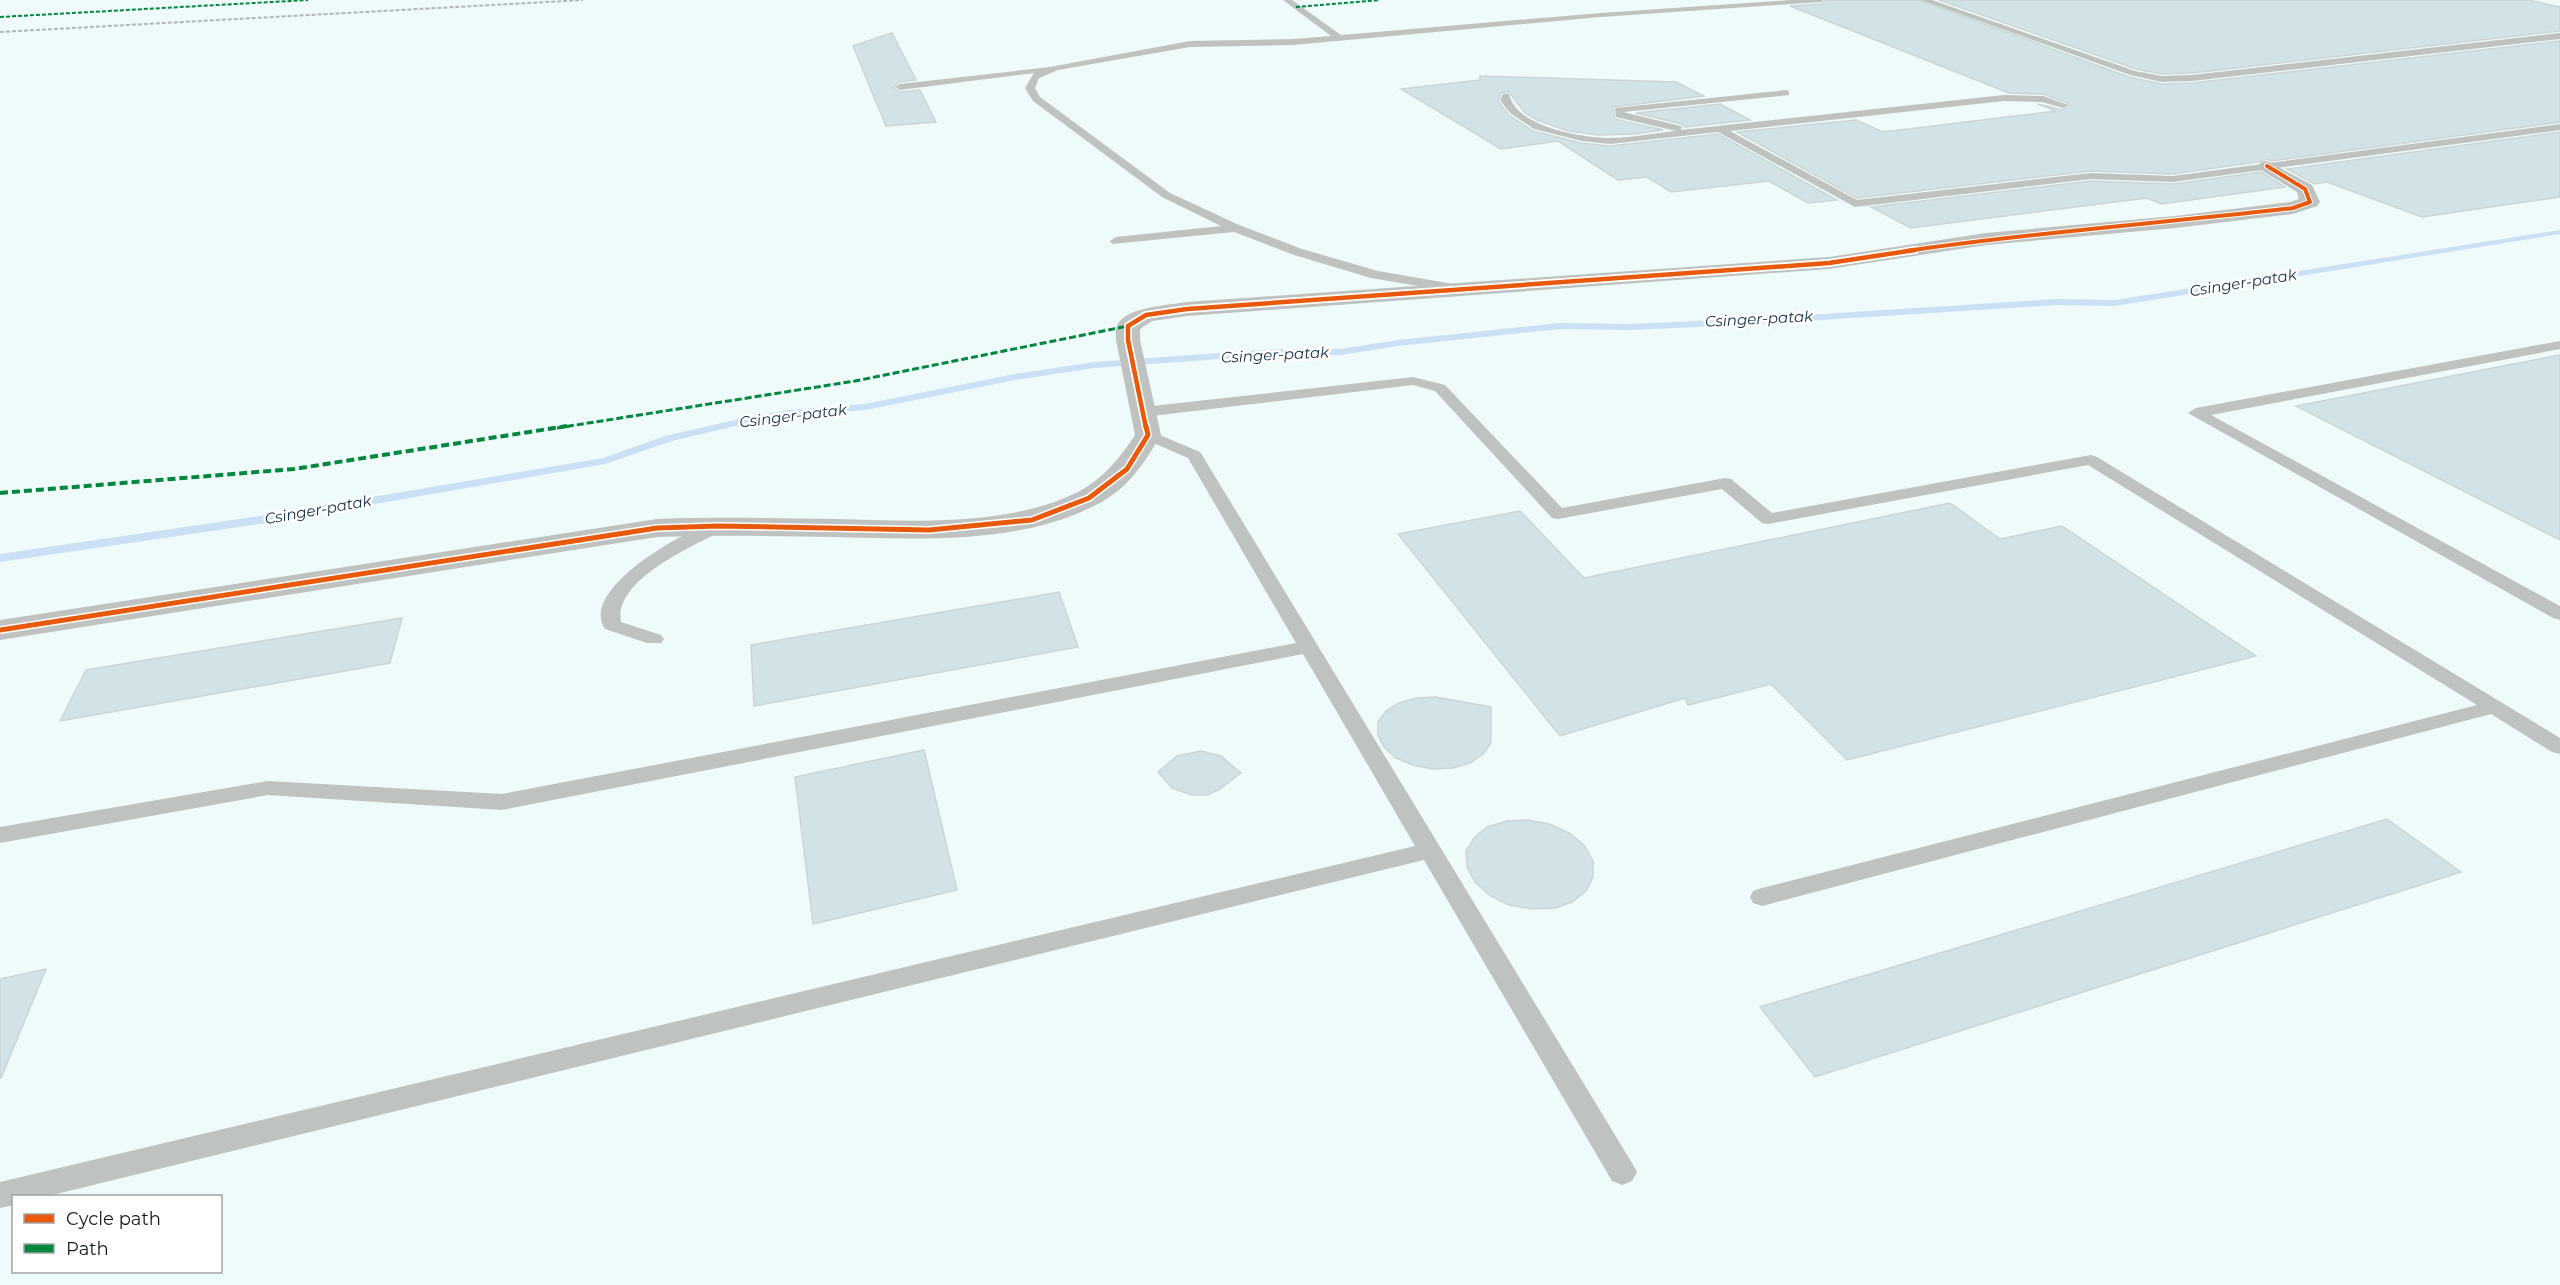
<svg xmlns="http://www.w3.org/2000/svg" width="2560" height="1285" font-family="Montserrat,sans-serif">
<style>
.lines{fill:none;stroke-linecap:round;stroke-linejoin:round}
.stream{fill:#cbe0f5;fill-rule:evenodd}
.building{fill:#d2e3e8;stroke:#ccd5d6;stroke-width:1.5}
.lane{fill:#bec2c1;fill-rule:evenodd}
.street{fill:#bec2c1;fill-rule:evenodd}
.rail{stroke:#b0b6b6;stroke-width:2;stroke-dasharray:4 2;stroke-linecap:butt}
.quiet-far2{stroke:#00873e;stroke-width:2;stroke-dasharray:4 2;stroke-linecap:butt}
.quiet-far1{stroke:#00873e;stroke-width:3;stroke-dasharray:7 3;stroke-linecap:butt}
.quiet{stroke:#00873e;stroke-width:4;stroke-dasharray:8 4;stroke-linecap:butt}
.cycleway-far2-casing{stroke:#fff;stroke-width:6}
.cycleway-far1-casing{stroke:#fff;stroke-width:8}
.cycleway-casing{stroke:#fff;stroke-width:8}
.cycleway-far2{stroke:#e8590c;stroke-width:4}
.cycleway-far1{stroke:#e8590c;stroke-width:4.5}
.cycleway{stroke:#e8590c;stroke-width:5}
.labels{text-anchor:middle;stroke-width:5;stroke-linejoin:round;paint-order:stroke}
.far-water-label{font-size:15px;font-style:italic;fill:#132e4b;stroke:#fff}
</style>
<rect width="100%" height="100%" fill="#effafa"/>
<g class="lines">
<path class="stream" d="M2560 230V234L2115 306 2056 305 1741 325 1631 330 1560 329 1398 346 1341 355H1277L1095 368 1015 380 865 410 789 416 748 423 672 441 605 464 266 523 0 562V554L266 515 603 458 665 436 748 417 789 410 865 404 1015 374 1095 362 1277 349H1341L1398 340 1560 323 1631 324 1741 319 2056 299 2115 300Z"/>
</g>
<path class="building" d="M1826 0H1919L2129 77 2162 84 2192 83 2560 41V122L2271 161 2267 159 2258 162 2173 174 2090 171 1857 198 1737 132 1856 120 1883 132 2056 111 2038 104 2062 110 2070 104 2043 94 2009 93 1790 6 1820 4Z
M1939 0H2529L2560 7V31L2192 73 2162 74 2136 69Z
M892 33 916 80 899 82 893 88 900 92 920 90 936 122 886 126 853 46Z
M1480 76 1676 82 1704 96 1613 107 1615 119 1663 130 1634 134 1598 135 1568 131 1537 120 1525 113 1509 92 1501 93 1498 101 1509 115 1533 131 1581 143 1610 146 1718 134 1837 200 1808 203 1769 181 1671 192 1647 177 1618 180 1558 141 1501 149 1401 89 1480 80Z
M1720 104 1750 120 1684 127 1682 124 1636 113Z
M2560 132V197L2422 217 2327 182 2314 184 2287 169Z
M2261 172 2285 187 2161 204 2147 198 1911 228 1871 207 2090 181 2173 184Z
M2560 355V540L2296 406Z
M1950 503 2000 539 2062 526 2256 656 1847 760 1771 684 1688 705 1685 698 1560 736 1398 534 1520 511 1584 578Z
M1059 592 1078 647 754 706 751 645Z
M402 618 390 663 60 721 86 670Z
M1435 697 1491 707V743L1483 754 1470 763 1453 768 1433 769 1413 765 1396 758 1384 747 1378 735V722L1386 711 1399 703 1416 698Z
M924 750 957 890 813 924 795 777Z
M1201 751 1221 756 1241 773 1218 790 1207 795H1192L1172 788 1158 772 1177 756Z
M2387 819 2461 872 1815 1077 1760 1007Z
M1528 820 1549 824 1569 833 1584 845 1593 861V877L1586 891 1572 902 1555 908 1532 909 1509 905 1489 895 1475 882 1467 867 1466 851 1474 838 1487 827 1507 821Z
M46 969 1 1078H0V979Z"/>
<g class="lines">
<path class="lane" d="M1283 0H1292L1341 35 1601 13 1791 0H1824L1820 2 1601 17 1293 45 1190 47 1058 70 1039 78 1035 88 1040 97 1170 193 1239 225 1302 249 1378 271 1459 285 1461 288 1454 292 1371 278 1294 255 1234 232 1112 244 1110 241 1116 237 1221 226 1162 197 1033 101 1025 88 1034 73 900 90 895 87 900 84 1050 67 1190 41 1293 39 1331 36Z
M1921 0H1932L2135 71 2162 76 2192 75 2560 33V39L2192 81 2162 82 2130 75Z
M1786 90 1789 91V95L1623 112 1681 126 1682 128 1680 130 2004 95 2043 96 2068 105 2063 108 2042 102 2004 101 1730 131 1857 200 2090 173 2173 176 2560 124V130L2173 182 2090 179 1855 207 1718 132 1610 144 1582 141 1534 129 1510 113 1500 100 1503 94H1509C1516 127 1581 138 1610 138 1632 138 1654 133 1676 131L1616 117 1615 108Z
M2560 341V349L2211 415 2560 606V620L2553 618 2188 413 2196 408Z
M1413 377 1445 385 1562 508 1725 478 1731 479 1772 513 2091 455 2097 457 2560 738V754L2552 752 2491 714 1762 906 1753 903 1750 897 1753 891 1762 888 2477 705 2088 465 1768 524 1762 523 1722 489 1558 519 1552 518 1435 391 1413 385 1143 417 1135 412 1143 407Z
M1148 430 1200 452 1202 455 1632 1163 1637 1172 1632 1181 1622 1185 1612 1181 1424 860 48 1196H14V1205L0 1208V1182L1415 846 1303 654 502 810 268 795 0 843V827L268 781 502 794 1296 643 1188 458 1142 438 1140 435 1142 432Z
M718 521 724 522 727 526 724 530C693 546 613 580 621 622L661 635 664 639 661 643H647L605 629C578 589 688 528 718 521Z"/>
<path class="street" d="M2267 161 2312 185 2320 202 2317 206 2293 214 2175 228 1986 245 1829 269 1187 316 1152 321 1140 329V340L1161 435C1144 463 1129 488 1098 504 1020 545 920 539 834 537 775 536 716 535 657 537L0 640V620L657 519C716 517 776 518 835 519 911 521 1008 527 1078 492 1103 479 1120 458 1135 435L1116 340C1116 336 1115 330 1117 326 1123 307 1171 305 1187 302L1829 257 1986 233 2175 216 2290 202 2299 199 2297 192 2261 170 2258 166 2261 162Z"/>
<path class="rail" d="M0 32 583 0"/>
<path class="quiet-far2" d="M1296 7 1380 0
M0 17 308 0"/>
<path class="quiet-far1" d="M557 428 855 381 1128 326"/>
<path class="quiet" d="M0 493 294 469 567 426"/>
<g class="cycleway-far2-casing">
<path id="cycleway-far2" d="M1906 251C2034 232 2164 223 2293 208L2310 202 2305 189 2267 166"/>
</g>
<g class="cycleway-far1-casing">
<path id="cycleway-far1" d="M1146 428 1128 340V326L1146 315 1187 309 1829 263 1915 250"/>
</g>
<g class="cycleway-casing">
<path id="cycleway" d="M0 630 657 528 718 526 929 530 1032 520 1089 498 1127 469 1148 435 1146 426"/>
</g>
<use href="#cycleway-far2" class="cycleway-far2"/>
<use href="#cycleway-far1" class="cycleway-far1"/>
<use href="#cycleway" class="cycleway"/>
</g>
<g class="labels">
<g class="far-water-label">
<text transform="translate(2243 283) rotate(-9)" y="5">Csinger-patak</text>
<text transform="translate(1759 319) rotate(-3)" y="5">Csinger-patak</text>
<text transform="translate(1275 355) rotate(-3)" y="5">Csinger-patak</text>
<text transform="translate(793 416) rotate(-7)" y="5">Csinger-patak</text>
<text transform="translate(318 510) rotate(-10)" y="5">Csinger-patak</text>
</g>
</g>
<rect x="12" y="1195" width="210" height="78" fill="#ffffff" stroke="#a1a4a4" stroke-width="1.5"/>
<rect x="24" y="1214" width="30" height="9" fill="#e8590c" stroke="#a1a4a4" stroke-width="1.5"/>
<text x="66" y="1225" font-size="18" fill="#141b1c">Cycle path</text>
<rect x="24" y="1244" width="30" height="9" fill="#00873e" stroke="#a1a4a4" stroke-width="1.5"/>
<text x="66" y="1255" font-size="18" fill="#141b1c">Path</text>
</svg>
